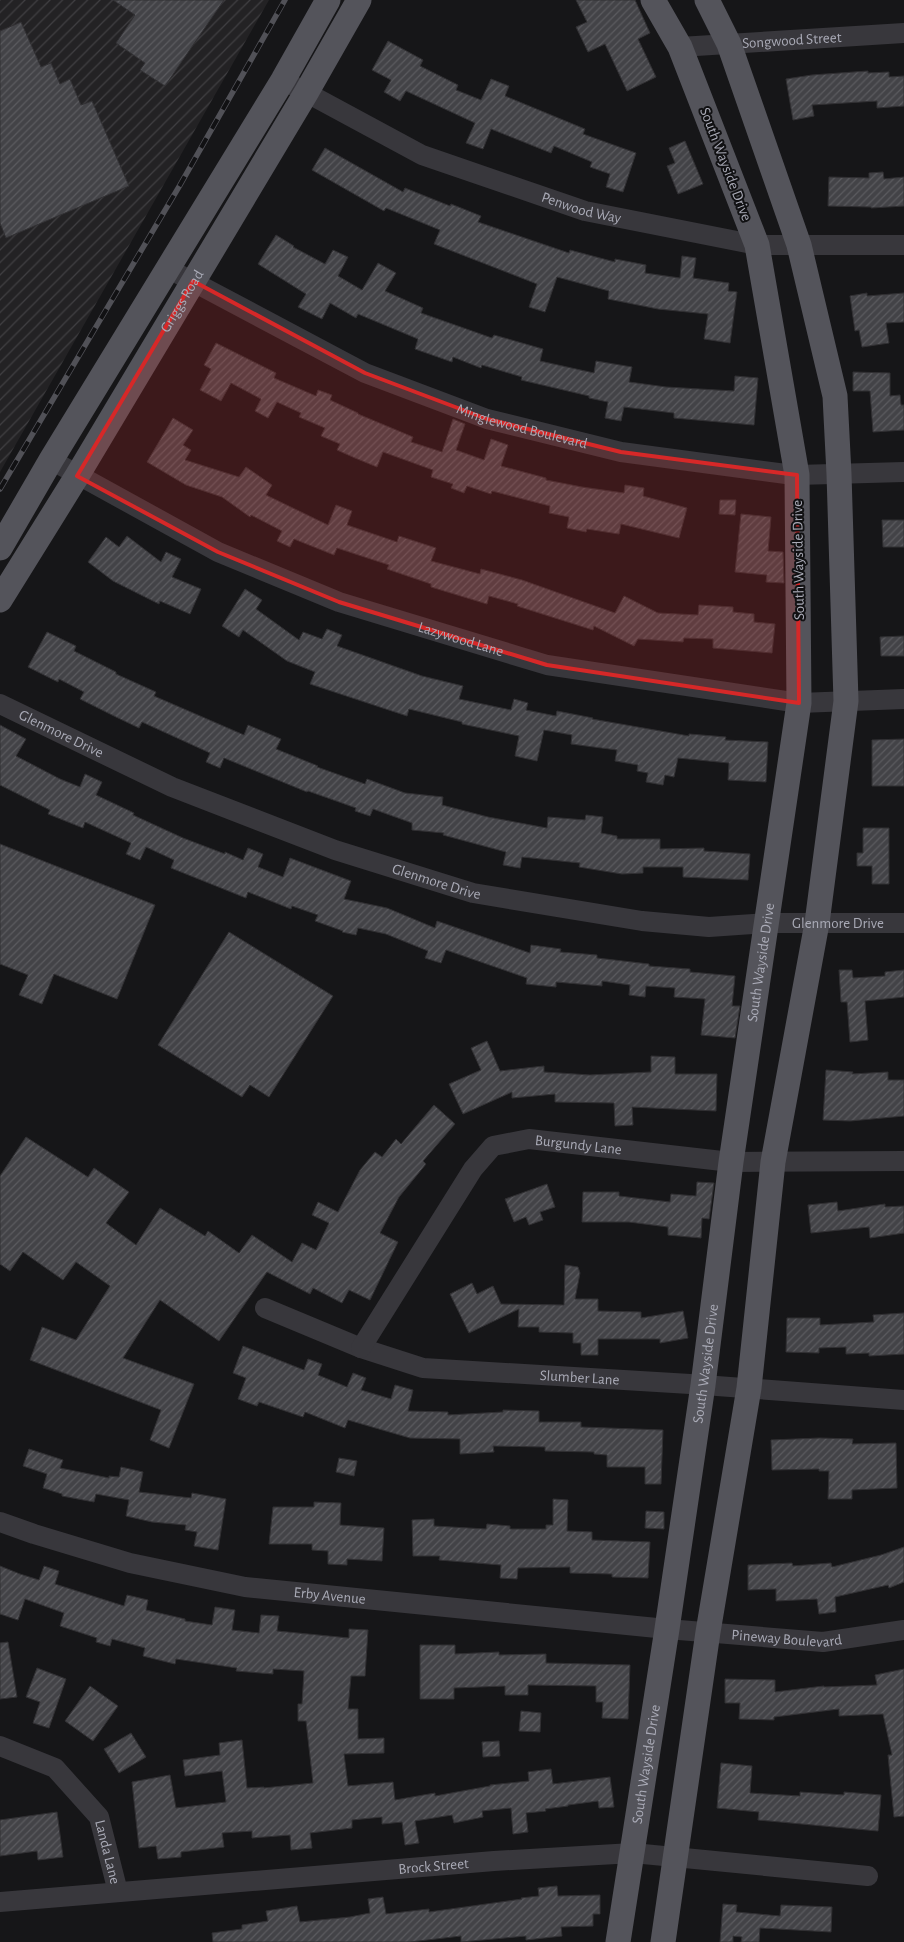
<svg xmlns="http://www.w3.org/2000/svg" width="904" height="1942" font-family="'Alegreya Sans',sans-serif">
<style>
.industrial{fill:url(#industrial-furrows)}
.building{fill:url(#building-hatch);stroke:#313033}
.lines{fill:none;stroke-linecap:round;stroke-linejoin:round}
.minor{stroke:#38373c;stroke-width:20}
.major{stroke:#54545b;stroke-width:25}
.rail-casing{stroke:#515157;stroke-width:5.5}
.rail{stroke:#111113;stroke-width:4;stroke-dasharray:11;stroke-linecap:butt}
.marked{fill:#d62828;fill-opacity:0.2;stroke:#d62828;stroke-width:4;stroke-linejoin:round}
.labels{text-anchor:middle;stroke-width:4;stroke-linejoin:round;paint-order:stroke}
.street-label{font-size:15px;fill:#a9aab6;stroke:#111113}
</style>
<defs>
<pattern id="industrial-furrows" width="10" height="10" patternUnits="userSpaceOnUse" patternTransform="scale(1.25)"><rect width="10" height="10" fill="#232224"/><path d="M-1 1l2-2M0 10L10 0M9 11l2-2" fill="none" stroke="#403f42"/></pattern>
<pattern id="building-hatch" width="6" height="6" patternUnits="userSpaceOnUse" patternTransform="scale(1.25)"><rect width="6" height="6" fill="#434347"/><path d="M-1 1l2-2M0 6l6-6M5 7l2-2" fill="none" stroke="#5b5b5f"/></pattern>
</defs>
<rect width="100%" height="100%" fill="#161618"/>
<path class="industrial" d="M0 0H269L0 472Z"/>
<path class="building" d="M113 0H224L165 86 140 70 145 63 116 43 135 15Z
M576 0H635L650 33 638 39 656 77 627 91 605 44 588 52 576 27 587 22Z
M21 22 41 67 51 63 60 84 70 79 81 105 92 101 129 186 6 238 0 223V31Z
M388 41 423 60 420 66 458 85 456 90 481 100 491 79 509 86 505 96 585 129 583 134 636 153 623 192 606 187 610 174 590 167 592 162 554 146 551 153 491 129 483 149 466 143 475 123 406 91 400 101 384 92 391 80 372 70Z
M868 71V73L889 72V77L904 76V106L877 108V101L812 105 814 116 793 120 786 79 812 75Z
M685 141 703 184 678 194 667 166 675 163 669 148Z
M325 148 403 192 405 188 450 206 451 204 481 216 478 222 569 253 570 250 615 262V259L646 265 645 273 680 278 682 256 696 258 693 278 729 283 728 291 737 292 730 343 704 339 708 314 658 309 608 299 609 291 557 277 545 312 529 307 537 284 434 244 440 230 386 208 384 211 312 170Z
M883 172 884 179 904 177V206L871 208V207L828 206 829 177 869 178V173Z
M276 235 294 246 293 247 325 264 333 250 348 257 338 276 362 290 378 263 396 273 385 291 423 308 421 313 492 338 494 335 543 349 540 361 594 373 596 361 632 367 629 382 666 387 734 391 735 376 758 378 754 425 674 418V413L624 407 621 421 605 418 608 402 589 398V396L521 380 522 377 482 365 481 368 453 357 452 362 415 349 418 339 358 314 356 318 330 303 322 319 298 307 306 294 258 264Z
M867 293V296L904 293V322L886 323 889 343 862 347 859 330 855 331 850 296Z
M216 343 276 373 274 378 316 396 318 390 332 395 330 400 358 413V414L413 437 411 442 442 452 453 419 465 424 456 450 484 460 491 439 508 445 501 466 546 478V480L582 487 624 493 625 485 644 488 643 496 687 508 679 538 621 524 619 534 587 529 586 532 567 528 569 517 549 513 550 506 492 491 491 494 467 486 464 493 451 488 453 484 431 477 433 470 383 452 377 467 355 458 337 450 340 444 321 436 325 428 299 417 301 413 277 402 268 418 255 411 261 399 231 383 221 401 200 390 211 369 204 365Z
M853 372 890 373V396L900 395 901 405H904V430L873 432 870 391H853Z
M173 418 193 430 183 445 191 450 185 460 239 477 246 467 272 485 266 495 328 525 336 505 352 511 347 525 397 542 399 536 436 548 431 561 480 574 481 569 522 580 615 613 624 596 658 613 698 615 699 605 733 607V612L754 614V622L775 624 772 653 713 648V639L684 638 683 642 638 639 634 646 594 626 593 630 517 606 518 604 489 596 487 604 431 587V584L387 569 389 565 337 548 334 555 294 539 290 547 277 541 282 531 251 515 250 517 222 497 186 485 147 462Z
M720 500H736L735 515 719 514Z
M741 514 771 517 768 551 783 552 784 583 766 582 767 575 735 572Z
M882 520H904V547H883Z
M127 536 161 562 166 552 181 559 172 577 201 589 190 614 160 601 159 604 113 581 88 562 106 537 119 547Z
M245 589 262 600 256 609 299 640 303 632 322 639 327 629 342 635 337 646 422 676 463 686 459 699 511 710 514 699 528 703 526 710 556 716 557 711 593 718 592 719 689 736V734L726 737 725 740 768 742 766 782 728 780 729 763 678 758 674 777 665 775 663 785 646 782 648 773 637 771 638 765 615 761 617 750 571 744 572 735 544 730 537 761 515 756 519 736 462 724V722L409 709 407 716 310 684 315 672 287 661 243 630 239 637 222 626Z
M47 632 76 646 74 651 116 672V674L156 692 154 696 244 735 248 725 281 739 276 749 318 766 317 767 365 784 367 779 405 793 443 797 442 805 488 817 547 828 548 817 585 820 586 815 603 817 601 833 617 836V839H660V849L704 848V851L750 854 748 880 683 877V867H643V873L622 874 579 867 580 863 522 857 520 868 503 865 506 852 443 835 444 833 412 830V823L373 809 370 816 355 811 356 808 308 791 307 792 224 758 220 768 206 762 210 753 142 722 139 728 116 717 80 699 84 692 59 679 58 682 28 667Z
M904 636V656H881L880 637Z
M0 725 26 739 16 756 60 779 80 787 85 774 102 782 96 795 134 813 133 815 183 838 225 854V852L243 860 248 848 263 854 258 867 283 877 290 858 351 881 344 899 387 908 435 928 437 921 530 953 531 945 561 949 560 952 597 955V958L649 964V966L690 969V972L735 976 732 1006H740L735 1038 701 1035 705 999 674 997 675 988 646 986 645 997 629 995 630 985 602 981V986L556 982V987L526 984 527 978 446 950 441 963 425 958 428 951 386 934 358 928 356 935 342 932 343 931 315 921 318 915 292 906 291 909 248 892 246 898 171 868 174 860 146 847 140 860 126 854 131 843 85 822 83 828 48 814 50 810 0 785Z
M904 739V786H872V740Z
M863 828H889V884H872V866H857V853H863Z
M0 844 155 905 117 999 54 974 42 1004 19 995 28 975 0 964Z
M229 932 333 996 269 1097 250 1085 242 1097 158 1045Z
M839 970H852L853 978 885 976V972L904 970V997L865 1001 868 1040 850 1042 847 1002H841Z
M487 1041 500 1071 544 1066V1072L590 1075 651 1072V1056L675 1057V1074H717L716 1111 632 1107 633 1125 615 1126 614 1103 555 1102V1094L512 1098V1092L463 1114 449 1084 481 1070 471 1048Z
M826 1070 853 1072 852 1074 888 1072V1080H904V1116L850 1121 823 1120Z
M434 1105 455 1124 423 1161 426 1164 399 1197 380 1233 398 1242 370 1300 349 1290 342 1303 313 1288 310 1294 267 1272 219 1341 160 1300 123 1358 194 1384 169 1448 150 1440 161 1410 30 1360 42 1327 76 1340 110 1286 76 1262 63 1280 23 1252 10 1271 0 1264V1176L26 1137 88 1177 94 1168 129 1192 106 1223 136 1245 160 1208 205 1236 208 1231 239 1253 252 1235 292 1262 302 1243 316 1250 329 1223 312 1215 318 1202 338 1212 360 1170 375 1152 382 1157 396 1139 401 1144Z
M697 1182 714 1183 709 1219 702 1218 701 1238 668 1235V1227L629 1222H582L583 1192H619V1196L670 1202 671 1194 696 1196Z
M547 1184 555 1207 540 1212 543 1220 529 1225 526 1217 514 1222 505 1199Z
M837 1202 838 1211 885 1204V1207L904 1206V1233L870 1238 869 1227 811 1233 808 1205Z
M565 1265 578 1267 580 1273 575 1299H598V1311L641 1312V1318L683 1311 688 1338 660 1343V1339H598V1355H581V1343H573V1333L539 1332V1327H518L519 1309 469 1333 450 1294 472 1283 477 1294 493 1286 501 1304 564 1305Z
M904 1313V1354L869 1356V1353L846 1354V1347L819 1348V1353L786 1352 787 1318H820V1325L874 1322 873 1315Z
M243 1346 304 1370 308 1359 322 1364 318 1375 347 1387 353 1373 366 1378 361 1390 391 1399 395 1385 413 1390 408 1411 448 1412V1415L503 1412V1410L539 1411V1422H581V1427L663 1430 661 1484H645V1467H607V1455L594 1454V1452L545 1451V1447L493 1446 494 1452 460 1454V1439L410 1438 348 1420 345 1428 305 1412 303 1417 259 1402 257 1406 238 1399 246 1378 233 1373Z
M820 1438 853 1439 852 1444 896 1443 897 1488 852 1490V1499H828L829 1471H819V1469L772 1470 771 1440Z
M29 1449 63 1460 60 1468 109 1478V1476L119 1477 121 1467 143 1472 139 1492 191 1498 192 1493 226 1499 218 1550 194 1546 197 1532 185 1530 186 1525 152 1522 126 1516 129 1500 96 1494 94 1502 62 1496V1494L43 1488 47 1474 23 1466Z
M339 1458 357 1461 354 1476 336 1472Z
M553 1499 568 1500 567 1531 592 1532V1540L650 1542 648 1578 612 1577V1574L570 1573V1567L518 1568 517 1579 500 1578 501 1565 439 1560 440 1556H413L412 1520 434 1519V1526L486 1529 487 1524 510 1526V1529H546V1525H553Z
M314 1502 341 1503 340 1525 384 1528 382 1561 347 1559V1565L328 1564V1551L312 1550V1544H269L273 1507H314Z
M646 1511 664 1512V1529L645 1528Z
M904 1547V1582L889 1588 888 1585 835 1597 836 1612 819 1614 817 1599 776 1601V1589L748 1590V1565L792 1563 793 1566 831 1563 832 1567 881 1555Z
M0 1566 20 1574 39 1580 44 1566 59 1571 55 1584 124 1606 127 1595 148 1600 146 1610 185 1619V1621L212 1625 215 1607 235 1610 232 1630 259 1633 261 1615 279 1616 277 1631 349 1638V1629L368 1630 365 1676H351L348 1709H358V1739L384 1738V1753L344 1754 348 1786 393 1782 395 1800 435 1793V1796L490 1786V1785L529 1781 528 1772 551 1769 553 1784 610 1777 614 1807 599 1808 598 1801 568 1805V1806L545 1809 546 1811 526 1813 528 1832 513 1834 511 1808 482 1811 483 1817 454 1823 452 1815 415 1821 419 1843 405 1845 402 1822 382 1824V1817L352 1820V1828L310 1833 312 1848 291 1850 290 1835 252 1838V1831L222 1833 224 1847 181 1852V1857L158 1859 156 1846 139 1848 132 1782 170 1775 176 1808 226 1802 222 1771 185 1776 183 1760 220 1755 219 1743 242 1740 247 1788 264 1787V1788L313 1783 306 1721H298V1704H302L304 1671 273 1669V1674L236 1671 237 1668 176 1659 175 1664 143 1656 145 1648 112 1639 110 1646 96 1642 97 1638 60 1626 64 1613 25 1599 18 1620 0 1614Z
M8 1642 17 1697 0 1699V1643Z
M420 1645H455V1654L499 1652V1655L546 1654V1663L630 1665 628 1719 602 1718 603 1702H596V1686L528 1685V1695H505V1686L454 1688V1699H420Z
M37 1668 66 1679 49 1728 33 1723 40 1702 26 1697Z
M904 1669V1816L894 1817 888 1755H892L883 1714 839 1716V1709L774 1717V1720L739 1719 740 1703H725V1679L775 1680V1692L824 1686V1687L877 1685 875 1675Z
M90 1686 118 1706 93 1741 65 1721Z
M521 1711 541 1713 540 1732 519 1731Z
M131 1733 146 1757 119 1773 104 1749Z
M499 1741 500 1756 483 1757 482 1742Z
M721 1763 752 1766 750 1793 800 1796V1792L844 1795V1792L881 1795 878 1831 758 1820 759 1812 717 1808Z
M57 1812 63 1857 38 1860 37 1851 0 1856V1820Z
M557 1886 558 1896 600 1895V1914H593V1926L561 1927 562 1936 526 1940V1936L461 1942V1936L410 1942H213L212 1933 242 1929V1925L268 1921 266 1911 297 1906 300 1922 350 1917 370 1913 368 1899 383 1897 386 1914 429 1909V1912L522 1899 521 1898 539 1896 538 1888Z
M723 1904 737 1905 736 1912 780 1916 781 1905 832 1907 831 1932 760 1928 759 1942H741L742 1937 733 1936V1942H720Z"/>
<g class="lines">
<g class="minor">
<path id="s1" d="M680 47 904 33"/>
<path id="s2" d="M283 80 422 155 585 211 757 245H904"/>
<path id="s3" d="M169 269 365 373 487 419 621 452 786 474 797 475 904 472"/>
<path id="s4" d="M51 460 218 552 339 602 547 665 799 703 904 699"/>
<path id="s5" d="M0 704 172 787 335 850 473 893 642 921 709 927 768 923H904"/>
<path id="s6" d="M265 1308 361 1348 423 1368 690 1384 904 1400"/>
<path id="s7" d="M361 1348 473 1169 493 1146 529 1139 731 1162 904 1161"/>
<path id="s8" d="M0 1522 34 1534 130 1563 245 1587 667 1629 823 1642 904 1630"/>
<path id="s9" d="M0 1746 55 1768 99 1817 118 1892"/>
<path id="s10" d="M0 1902 494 1861 633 1853 868 1876"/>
</g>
<g class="major">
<path d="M0 548 51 460 283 80 328 0"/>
<path id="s11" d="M0 600 77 476 306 93 359 0"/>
<path id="s12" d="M618 1942 667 1629 703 1385 731 1162 799 703 797 475 757 245 680 47 653 0"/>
<path d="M663 1942 708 1632 749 1388 773 1162 817 923 846 701 839 474 835 396 799 245 729 44 707 0"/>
</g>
<g class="rail-casing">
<path id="rail" d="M0 489 180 185 285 0"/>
</g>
<use href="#rail" class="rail"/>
</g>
<path class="marked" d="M193 281 365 373 487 419 621 452 797 475 799 703 547 665 339 602 218 552 77 476Z"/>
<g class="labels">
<g class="street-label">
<text dy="5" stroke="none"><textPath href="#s1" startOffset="112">Songwood Street</textPath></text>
<text transform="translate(726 164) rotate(69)" y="5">South Wayside Drive</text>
<text dy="5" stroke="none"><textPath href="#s2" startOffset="326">Penwood Way</textPath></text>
<text dy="5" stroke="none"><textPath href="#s11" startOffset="350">Griggs Road</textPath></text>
<text dy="5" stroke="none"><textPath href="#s3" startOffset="388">Minglewood Boulevard</textPath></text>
<text transform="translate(798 560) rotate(-91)" y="5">South Wayside Drive</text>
<text dy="5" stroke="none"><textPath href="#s4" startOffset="449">Lazywood Lane</textPath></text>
<text dy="5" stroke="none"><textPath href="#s5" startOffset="68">Glenmore Drive</textPath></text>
<text dy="5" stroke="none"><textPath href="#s5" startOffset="472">Glenmore Drive</textPath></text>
<text dy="5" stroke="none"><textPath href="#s5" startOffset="878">Glenmore Drive</textPath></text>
<text dy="5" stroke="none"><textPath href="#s12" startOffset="990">South Wayside Drive</textPath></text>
<text dy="5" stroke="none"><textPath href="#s7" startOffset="328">Burgundy Lane</textPath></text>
<text dy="5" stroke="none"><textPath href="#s12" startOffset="585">South Wayside Drive</textPath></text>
<text dy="5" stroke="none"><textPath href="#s6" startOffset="326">Slumber Lane</textPath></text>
<text dy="5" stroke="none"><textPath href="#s8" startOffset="339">Erby Avenue</textPath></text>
<text dy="5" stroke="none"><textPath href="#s8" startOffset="798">Pineway Boulevard</textPath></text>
<text dy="5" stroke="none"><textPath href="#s12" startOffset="180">South Wayside Drive</textPath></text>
<text dy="5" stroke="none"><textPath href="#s9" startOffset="161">Landa Lane</textPath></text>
<text dy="5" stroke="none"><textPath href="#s10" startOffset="435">Brock Street</textPath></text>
</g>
</g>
</svg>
